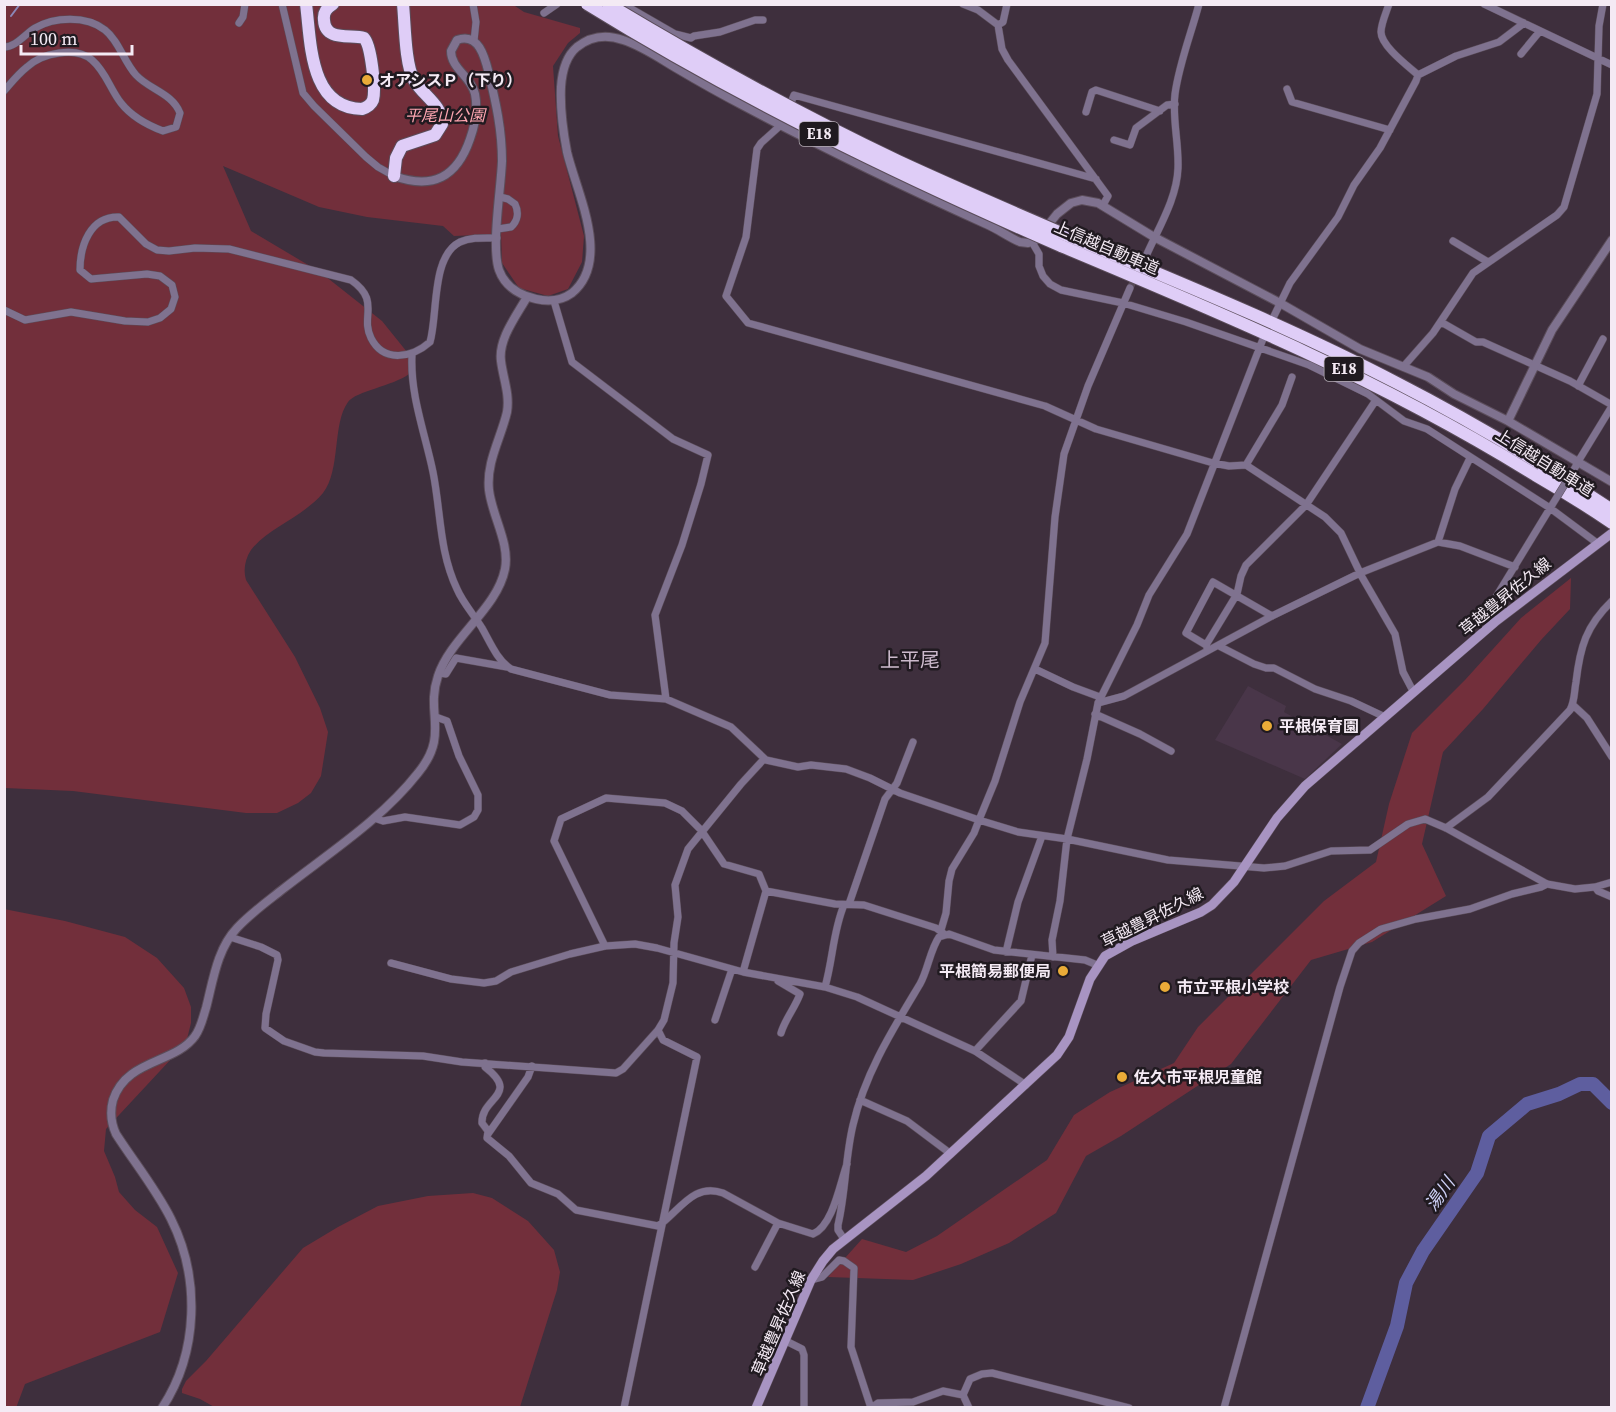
<svg xmlns="http://www.w3.org/2000/svg" width="1616" height="1412" font-family="'Source Serif 4','Noto Sans JP',serif">
<style>
.built{fill:#493649}
.green{fill:#722f3b}
.lines{fill:none;stroke-linecap:round;stroke-linejoin:round}
.stream{stroke:#8b88b8;stroke-width:2}
.river{stroke:#5e5e9f;stroke-width:14}
.minor-tunnel{stroke:#594b58;stroke-width:7;stroke-dasharray:7 3.5;stroke-linecap:butt}
.minor-casing{stroke:#5b4d5a;stroke-width:8}
.tertiary-casing{stroke:#5b4d5a;stroke-width:10}
.secondary-casing{stroke:#5b4d5a;stroke-width:10}
.motorway-casing{stroke:#5b4d5a;stroke-width:14}
.minor{stroke:#7f728f;stroke-width:7}
.tertiary{stroke:#7f728f;stroke-width:8}
.secondary{stroke:#a894c2;stroke-width:9}
.motorway{stroke:#dfcdf7;stroke-width:12}
.minor-bridge-casing{stroke:#5b4d5a;stroke-width:8;stroke-linecap:butt}
.motorway-bridge-casing{stroke:#5b4d5a;stroke-width:14;stroke-linecap:butt}
.minor-bridge{stroke:#7f728f;stroke-width:7}
.motorway-bridge{stroke:#dfcdf7;stroke-width:12}
.poi-dot{fill:#e9ab38;stroke:#201a20;stroke-width:2}
.labels{text-anchor:middle;stroke-width:5;stroke-linejoin:round;paint-order:stroke}
.shield{fill:#201a20;stroke:#b4acb4;stroke-width:1.5}
.shield-label{font-size:15px;font-weight:bold;fill:#f4eaf4}
.poi-label{font-size:16px;font-weight:bold;fill:#f4eaf4;stroke:#201a20;text-anchor:start}
.park-label{font-size:16px;font-style:italic;fill:#fda5b0;stroke:#201a20}
.street-label{font-size:16px;fill:#f4eaf4;stroke:#201a20}
.water-label{font-size:18px;font-style:italic;fill:#ced1f7;stroke:#201a20}
.quarter-label{font-size:20px;fill:#ccbacc;stroke:#201a20}
</style>
<rect width="100%" height="100%" fill="#3e2f3d"/>
<path class="built" d="M1248 686 1286 706 1284 712 1342 744 1305 779 1215 740Z"/>
<path class="green" d="M512 4 524 12 580 28V33L568 43 553 66 558 136 584 236 582 262 568 289 548 296 519 288 502 263 501 234 454 236 443 226 367 217 319 207 223 166 251 231 320 272 382 321 407 352 411 363 409 374C393 386 356 391 348 402 332 424 341 470 323 493 303 517 268 528 251 550 245 559 243 570 246 580L295 657 320 708 328 732 321 776 311 793 298 803 277 813H246L73 791 5 788V5Z
M1571 578 1570 609 1541 640 1483 709 1443 752 1422 844 1446 896 1372 942 1311 960 1231 1064 1121 1136 1086 1156 1056 1213 1009 1243 961 1264 913 1280 828 1277 862 1239 906 1252 937 1236 1047 1160 1074 1115 1110 1092 1174 1063 1198 1027 1324 901 1376 862 1389 804 1412 733 1465 680 1521 618Z
M4 909 65 921 125 937 157 958 184 988 191 1007V1023L186 1043 106 1129 104 1151 115 1177 119 1192 135 1210 157 1227 178 1273 160 1332 25 1384 16 1408 4 1407Z
M473 1193 492 1198 528 1221 554 1250 560 1272 557 1290 520 1407 216 1408 200 1399 182 1393V1389L186 1381 206 1361 303 1248 338 1227 378 1206 428 1196Z"/>
<g class="lines">
<path class="stream" d="M11 16 20 4"/>
<path class="river" d="M1367 1408 1397 1326 1406 1283 1423 1251 1477 1173 1489 1136 1527 1104 1559 1094 1580 1084H1593L1612 1103"/>
<path class="minor-tunnel" d="M1130 288 1147 254"/>
<g class="minor-casing">
<path id="minor" d="M282 4 303 93 314 106 366 157 378 167 394 176
M473 4 476 22 474 41
M623 4 675 34 691 38 694 36 720 32 755 20H763
M963 4 978 10 998 25 1002 49 1008 60 1108 196 1103 205
M1484 4 1612 65
M544 13 557 4
M239 23 243 17 245 4
M998 25 1003 22 1007 4
M4 47C16 47 25 34 35 28 54 17 86 15 105 30 119 41 124 62 136 75 150 90 172 93 180 113L176 127 163 131C147 125 132 117 121 103 110 89 106 72 92 60 76 46 42 53 27 67 18 74 11 83 4 91
M1521 54 1540 31
M1418 75 1456 56 1499 42 1524 23
M1287 89 1292 102 1390 130
M789 108 794 95 1096 179
M1086 112 1092 92 1096 90 1160 111
M782 124 761 143 757 149 746 237 726 296 748 323 1045 406 1096 429 1213 463 1229 466 1246 465 1325 517 1341 533 1362 577 1395 634 1403 672 1413 691
M1114 140 1130 145 1136 128 1167 105 1175 104
M498 229 511 227C518 221 519 212 515 204L508 199 500 197
M1453 241 1488 262
M1032 242 1039 254V266L1043 276 1050 284 1061 290 1123 303 1186 322 1309 365 1368 394 1404 421 1427 429 1550 508 1597 543
M1147 254C1159 227 1177 198 1178 168 1179 143 1172 118 1175 94 1179 64 1191 34 1199 4
M1130 288 1088 386 1064 454 1055 517 1045 643 1020 702 995 781 979 820 1018 832 1067 839 1168 860 1264 868 1285 866 1331 851 1370 850 1408 824 1425 819 1446 828 1547 884 1575 889 1595 887 1598 891 1612 897
M554 301 572 362 673 439 708 455 701 484 682 545 655 615 666 699
M4 310 25 320 71 312 125 321 148 322 160 318 171 309 175 297 172 285 160 276 147 274 91 279 80 270C80 246 90 216 119 217L146 244 157 250 169 251 195 248 229 249 351 280C381 301 360 316 371 338 384 364 413 357 430 342 438 315 431 256 460 242 471 237 484 238 497 238
M1274 316 1290 283 1338 217 1354 185 1380 148 1416 81 1418 75C1408 66 1381 46 1381 32 1381 24 1386 13 1389 4
M1441 322 1476 342H1483L1570 381 1612 405
M412 355C410 395 425 433 433 472 441 512 439 551 457 589 463 603 474 615 482 628 490 642 497 660 511 669L610 695 666 699 731 727 766 760 798 767 811 765 846 769 870 778 900 793 979 820 974 833 952 869 949 881 946 913 941 930
M1403 367 1433 333 1473 273 1557 215 1564 207 1597 94 1599 26 1603 4
M1578 386 1603 339
M1246 465 1282 405 1292 377
M1576 465 1612 406
M1438 542 1455 489 1470 458
M1495 622 1490 613 1491 605 1552 505
M1206 645 1237 594 1241 576 1246 565 1306 505 1376 400
M1219 646 1254 664 1266 668H1274L1315 689 1351 701 1385 717
M1207 648 1206 645 1186 633 1213 582 1272 616
M1035 669 1073 687 1100 697
M439 673 446 674 456 658 507 667
M1098 703 1124 696 1272 616 1360 573 1438 542 1460 546 1515 567
M1573 705 1587 718 1612 757
M1095 714 1140 734 1171 751
M374 818 383 821 405 817 460 825 474 817 478 810V795L459 756 447 721 436 717
M1446 828 1488 797 1570 710C1575 701 1574 692 1576 682 1580 647 1586 626 1612 601
M1595 887 1612 882
M766 891 835 904 864 905 936 928 943 933
M849 904 885 799 897 783 913 742
M230 937 261 947 277 955 278 960 266 1014 265 1028 284 1041 315 1052 324 1053 423 1056 462 1062 616 1073 623 1069 658 1030 664 1020 673 983 674 943 678 917 675 885 688 849 741 784 764 759
M605 946 554 841 561 819 606 798 665 803 682 811 701 830 724 864 759 874 766 891 743 972
M1006 952 1018 902 1042 836
M1053 957 1052 940 1060 901 1067 839 1087 759 1098 703 1137 625 1149 595 1187 534 1263 339
M391 963 451 979 484 983 496 981 511 972 570 954 605 946 635 944 657 948 743 972 825 987 857 997 975 1051 1026 1085
M778 981 800 994C795 1008 785 1019 781 1033
M825 987C833 959 833 931 844 905
M715 1020 732 969
M975 1051 1021 1001 1032 955
M485 1063V1067C521 1095 481 1097 482 1123L488 1131 487 1138 509 1156 531 1183 558 1194 576 1210 658 1226C679 1212 693 1182 723 1193L778 1223 813 1234C833 1226 840 1183 847 1164
M860 1100 907 1121 951 1154
M488 1134 528 1077 532 1066
M844 1239 838 1230V1225C846 1191 845 1158 853 1125 865 1073 893 1029 920 984 928 970 930 950 939 937L949 934 994 950 1085 960 1097 965
M755 1267 778 1223
M811 1280 822 1277 839 1260 844 1261 854 1268 851 1347 871 1408 878 1403 913 1402 943 1391 963 1395
M786 1341 802 1349 804 1355V1408
M624 1408 697 1057 663 1040 658 1030
M969 1408 963 1395 970 1379 982 1374 992 1373 1129 1408
M1224 1408 1340 987 1352 951 1359 943 1381 929 1416 919 1470 909 1512 894 1541 887 1547 884"/>
</g>
<g class="tertiary-casing">
<path id="tertiary" d="M394 176C433 190 457 177 470 139 475 125 478 109 475 94 471 76 451 69 451 51L457 40C479 32 485 58 489 74 496 103 502 130 502 161 501 189 491 246 499 270 505 287 519 295 536 299 549 302 561 301 572 293 612 260 576 191 567 152 563 131 560 108 561 87 562 72 565 57 577 47 591 36 606 34 623 40 642 46 659 58 676 68 698 81 721 94 744 106 823 148 904 187 986 224 998 229 1008 237 1020 242L1028 243 1037 239 1057 214 1071 203 1082 200 1098 203 1154 237 1280 303 1360 349 1428 377 1454 394 1508 421 1612 482
M1508 421 1552 330 1612 240
M162 1408C199 1352 200 1277 171 1219 156 1189 134 1162 116 1134 111 1123 110 1111 113 1100 126 1059 175 1064 195 1036 201 1028 203 1017 206 1008 213 981 217 949 237 928 251 913 268 901 283 889 329 853 382 819 418 773 450 734 425 714 438 676 451 637 497 609 505 569 510 543 492 516 489 490 486 462 501 438 507 412 510 394 503 378 501 361 498 339 517 315 527 297"/>
</g>
<g class="secondary-casing">
<path id="secondary" d="M756 1408 811 1280 823 1261 833 1249 926 1176 1057 1055 1069 1037 1090 979 1105 956 1132 941 1201 912 1212 905 1234 882 1277 818 1305 786 1495 622 1612 533"/>
</g>
<g class="motorway-casing">
<path id="motorway" d="M306 4C311 42 309 108 362 109 368 107 371 105 373 100 376 89 371 45 364 38 351 34 325 42 324 20 323 12 327 8 333 4
M394 176 396 158 402 146 435 135 442 124C442 104 423 96 414 80 405 65 405 24 403 4
M1066 235C1178 282 1290 327 1397 383 1471 421 1543 464 1612 510
M1061 246C1226 315 1382 380 1535 475 1561 490 1587 506 1612 523"/>
</g>
<use href="#minor" class="minor"/>
<use href="#tertiary" class="tertiary"/>
<use href="#secondary" class="secondary"/>
<use href="#motorway" class="motorway"/>
<g class="minor-bridge-casing">
<path id="minor-bridge" d="M1552 505 1576 466"/>
</g>
<g class="motorway-bridge-casing">
<path id="motorway-bridge" d="M587 4C739 98 898 175 1061 246
M608 4C703 61 799 114 898 161 954 187 1010 211 1066 235"/>
</g>
<use href="#minor-bridge" class="minor-bridge"/>
<use href="#motorway-bridge" class="motorway-bridge"/>
</g>
<g class="poi-dot">
<circle cx="367" cy="80" r="6"/>
<circle cx="1267" cy="726" r="6"/>
<circle cx="1063" cy="971" r="6"/>
<circle cx="1165" cy="987" r="6"/>
<circle cx="1122" cy="1077" r="6"/>
</g>
<g class="labels">
<g class="shield">
<rect x="799.5" y="122" width="39" height="24" rx="4.5"/>
<rect x="1324.5" y="357" width="39" height="24" rx="4.5"/>
</g>
<g class="shield-label">
<text x="819" y="139">E18</text>
<text x="1344" y="374">E18</text>
</g>
<g class="poi-label">
<text x="379" y="86">オアシスＰ（下り）</text>
<text x="1279" y="732">平根保育園</text>
<text x="1051" y="977" text-anchor="end">平根簡易郵便局</text>
<text x="1177" y="993">市立平根小学校</text>
<text x="1134" y="1083">佐久市平根児童館</text>
</g>
<g class="park-label">
<text x="445" y="121">平尾山公園</text>
</g>
<g class="street-label">
<text transform="translate(1107 247) rotate(23)" y="6">上信越自動車道</text>
<text transform="translate(1545 462) rotate(32)" y="6">上信越自動車道</text>
<text transform="translate(1505 596) rotate(-39)" y="6">草越豊昇佐久線</text>
<text transform="translate(1152 917) rotate(-27)" y="6">草越豊昇佐久線</text>
<text transform="translate(778 1323) rotate(-67)" y="6">草越豊昇佐久線</text>
</g>
<g class="water-label">
<text transform="translate(1440 1194) rotate(-55)" y="6">湯川</text>
</g>
<g class="quarter-label">
<text x="910" y="667">上平尾</text>
</g>
</g>
<rect width="1616" height="1412" fill="none" stroke="#f4eaf4" stroke-width="12"/>
<path d="M21 45v9h111v-9" fill="none" stroke="#f4eaf4" stroke-width="3"/>
<text x="30" y="45" font-size="18" fill="#f4eaf4" stroke="#201a20" stroke-width="4.5" paint-order="stroke">100 m</text>
</svg>
